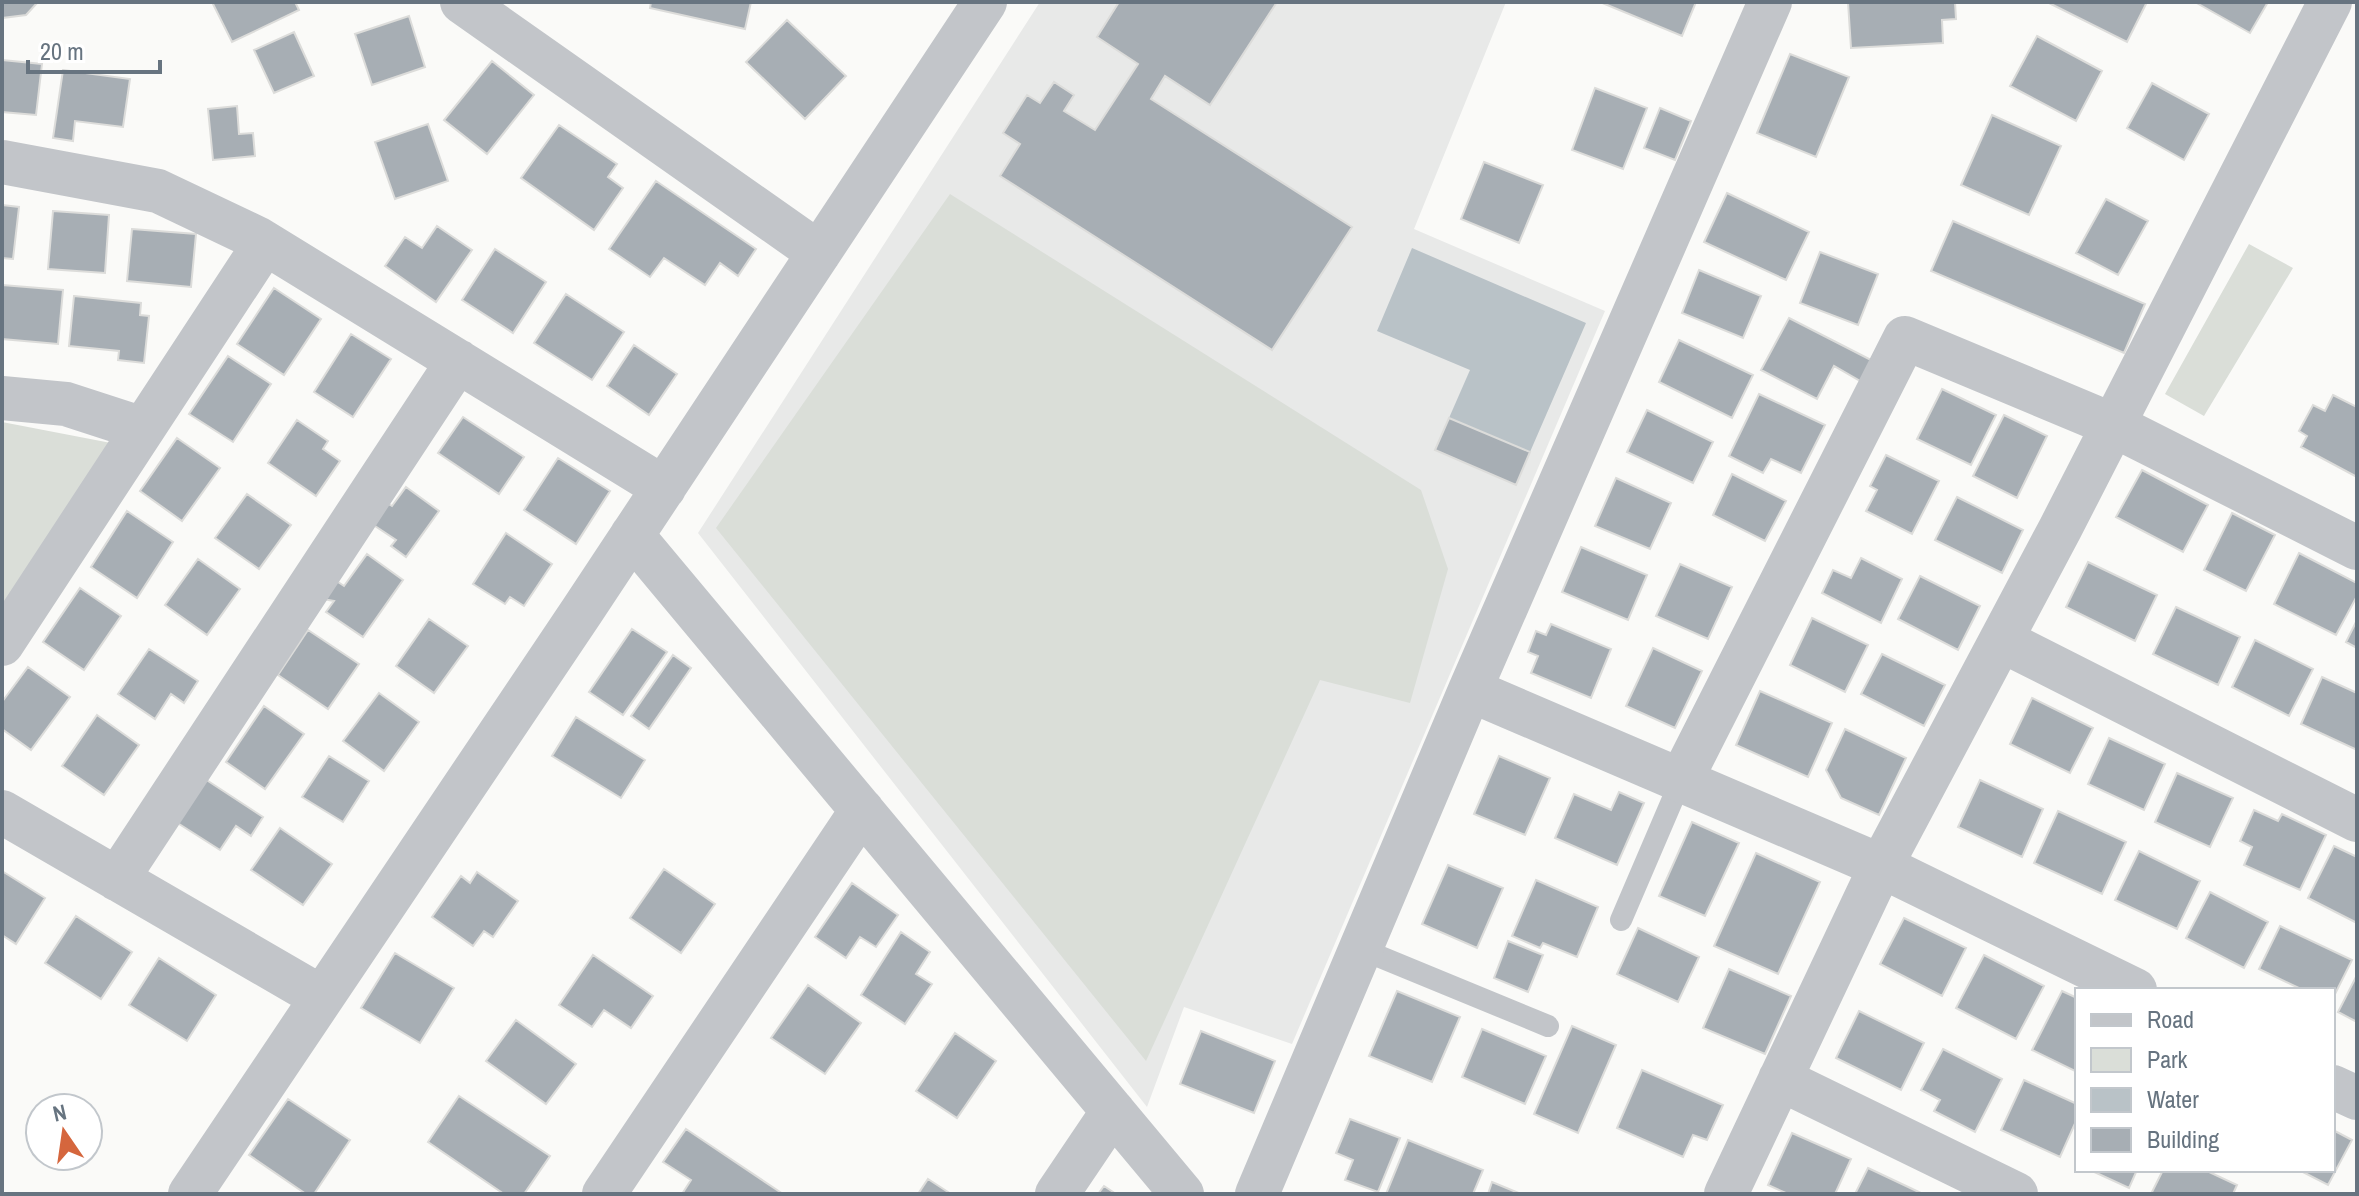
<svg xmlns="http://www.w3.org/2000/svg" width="2359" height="1196" font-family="'Archivo Narrow',sans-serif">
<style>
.built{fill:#e8e9e8}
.green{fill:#daded8}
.water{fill:#b9c2c7}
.building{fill:#a7aeb4;stroke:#dcdcda;stroke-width:2}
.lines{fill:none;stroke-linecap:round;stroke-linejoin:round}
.service{stroke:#c2c5c9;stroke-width:22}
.minor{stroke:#c2c5c9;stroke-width:44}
</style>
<rect width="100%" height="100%" fill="#fafaf8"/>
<path class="built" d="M1040 2H1506L1414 229 1605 311 1292 1044 1184 1007 1147 1107 698 533Z"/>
<path class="green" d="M950 194 1421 490 1448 569 1410 703 1320 680 1146 1061 716 528Z
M2249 244 2293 268 2204 416 2165 394Z
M2 422 111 443 2 605Z"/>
<path class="water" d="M1412 248 1586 323 1530 452 1449 418 1470 370 1377 331Z"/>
<path class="building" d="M2 2H38L26 15 2 18Z
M212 2H295L299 10 232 42Z
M651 2H751L745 29 650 8Z
M1119 2H1277L1210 105 1165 76 1151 99 1352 227 1272 350 1000 176 1020 144 1003 133 1027 95 1040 103 1054 82 1074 95 1064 111 1095 130 1138 64 1097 37Z
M1600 2H1696L1682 36Z
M1848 2H1955L1956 19 1942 20 1943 43 1851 48Z
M2047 2H2147L2127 42Z
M2195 2H2268L2250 33Z
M409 16 425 67 372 85 355 34Z
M787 20 846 76 805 119 746 62Z
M294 32 314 76 274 93 254 50Z
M2037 36 2102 71 2076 121 2010 86Z
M1790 54 1849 77 1816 157 1757 133Z
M2 60 42 64 36 115 2 112Z
M492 61 534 95 487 154 444 120Z
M63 70 130 79 123 127 75 121 73 141 53 138Z
M2152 83 2209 114 2184 160 2127 128Z
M1595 88 1647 108 1623 169 1572 150Z
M237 106 239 134 253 133 255 156 213 160 208 109Z
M1660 108 1691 121 1675 160 1644 148Z
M1992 115 2061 146 2029 215 1961 185Z
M428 124 448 181 395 199 375 142Z
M559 125 617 164 608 177 623 188 594 230 521 178Z
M1484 162 1543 185 1519 243 1461 219Z
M656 181 756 249 738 276 720 263 705 285 664 258 650 277 609 249Z
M1727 193 1809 232 1786 280 1704 242Z
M2106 199 2148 221 2118 275 2076 253Z
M2 205 19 207 13 259 2 258Z
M53 211 109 215 105 273 48 269Z
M1953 221 2145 304 2124 353 1931 271Z
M437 226 472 250 436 302 385 266 405 237 422 248Z
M132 229 196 234 191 287 127 281Z
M495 249 546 282 513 333 462 300Z
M1820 252 1878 274 1858 325 1800 303Z
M1699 270 1761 296 1743 338 1682 313Z
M2 285 63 290 58 344 2 339Z
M274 288 321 319 284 375 237 344Z
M566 294 624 332 592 380 534 343Z
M74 296 141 303 140 315 149 316 144 363 118 360 119 351 69 346Z
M1789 318 1873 361 1862 382 1834 366 1817 399 1761 370Z
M351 334 391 359 353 417 314 392Z
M1679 340 1753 375 1732 418 1659 382Z
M634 345 677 374 649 415 607 386Z
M228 356 271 384 233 442 189 414Z
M1942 389 1996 415 1971 465 1917 439Z
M1759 394 1825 425 1801 473 1771 459 1763 473 1729 456Z
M2333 395 2357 407V477L2301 447 2307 436 2299 431 2313 405 2325 411Z
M1647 410 1713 442 1693 483 1627 452Z
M2004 415 2047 436 2017 498 1973 476Z
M463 417 524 457 499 494 438 453Z
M1449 418 1530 452 1516 485 1435 450Z
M297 420 328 441 323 449 340 461 316 496 268 463Z
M177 438 220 468 182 521 140 491Z
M1886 455 1939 481 1912 534 1866 511 1877 490 1870 486Z
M558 458 610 491 576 544 524 510Z
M2142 470 2208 505 2183 552 2116 517Z
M1732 474 1786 501 1765 541 1713 515Z
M1616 478 1671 503 1650 549 1595 526Z
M406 487 439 511 406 557 391 546 396 540 372 524 387 503 392 506Z
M247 494 291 525 259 569 215 538Z
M1957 497 2023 530 2002 573 1935 540Z
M127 511 173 542 137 598 91 567Z
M2232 513 2275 535 2246 591 2204 570Z
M506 533 552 564 524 606 510 597 505 604 473 584Z
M1581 547 1647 575 1628 620 1562 592Z
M2299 553 2357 583V596L2336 635 2274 604Z
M367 554 403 580 363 637 326 612 334 601 323 599 335 580 344 586Z
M1861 558 1902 579 1881 623 1822 593 1833 570 1851 578Z
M198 559 240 589 207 635 165 605Z
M2088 562 2157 595 2135 641 2066 607Z
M1680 564 1732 587 1708 639 1656 616Z
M1920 576 1980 606 1958 650 1898 619Z
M80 588 121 616 84 670 43 642Z
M2176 607 2240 637 2218 685 2153 654Z
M1812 618 1868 645 1845 692 1790 665Z
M429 619 468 646 434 693 396 666Z
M2357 620V648L2346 642Z
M1551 624 1611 649 1591 698 1531 673 1538 656 1528 652 1536 631 1546 635Z
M632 629 667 652 623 715 589 692Z
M308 630 359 664 328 709 278 675Z
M2255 640 2313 669 2289 716 2232 687Z
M1653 648 1702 671 1675 728 1626 706Z
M149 649 198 681 184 703 171 694 155 719 118 694Z
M1882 654 1945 685 1924 726 1861 694Z
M673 655 691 668 649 729 631 716Z
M28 667 70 697 31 750 2 729V702Z
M2322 677 2357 693V750L2301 724Z
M1760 691 1832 723 1808 777 1736 745Z
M379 693 419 722 384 771 343 741Z
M2032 698 2093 728 2070 773 2010 744Z
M264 706 304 734 265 789 226 762Z
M97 715 139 745 104 795 62 766Z
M576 717 645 760 621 798 552 756Z
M1845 729 1906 758 1879 815 1841 798 1826 770Z
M2109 738 2165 764 2144 810 2088 784Z
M329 756 369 781 343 822 302 797Z
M1499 756 1550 778 1525 835 1474 814Z
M2177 773 2233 798 2210 847 2155 822Z
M205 779 263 817 251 836 236 826 220 850 176 822Z
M1980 780 2043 809 2022 857 1958 827Z
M1619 792 1644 803 1617 865 1555 838 1574 794 1611 810Z
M2254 810 2278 821 2282 814 2326 835 2300 890 2244 865 2252 847 2240 841Z
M2058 811 2126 842 2102 894 2034 863Z
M1692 822 1739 843 1705 916 1659 896Z
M280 828 332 864 303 905 251 870Z
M2334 846 2357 857V923L2308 898Z
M2139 851 2200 881 2177 929 2115 900Z
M1756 853 1820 882 1778 974 1714 946Z
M1448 865 1503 888 1477 948 1422 924Z
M664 869 715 904 681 953 630 918Z
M2 871 45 898 16 944 2 935Z
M477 872 518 901 493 937 484 931 473 946 432 917 461 876 470 883Z
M1536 880 1598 907 1577 957 1543 943 1540 948 1512 936Z
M852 883 898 915 876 947 860 937 846 958 815 937Z
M2210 892 2268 922 2244 968 2186 938Z
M76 916 132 952 101 999 45 963Z
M1904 918 1966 948 1942 996 1880 964Z
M2280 926 2352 960 2333 998V990H2303L2259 969Z
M1638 928 1699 957 1678 1002 1617 974Z
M901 932 930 952 916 974 932 984 905 1024 861 995Z
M1508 941 1543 955 1528 992 1494 978Z
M395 953 454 988 420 1043 361 1008Z
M593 955 653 996 631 1028 604 1010 592 1027 559 1005Z
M1984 955 2044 986 2016 1039 1956 1008Z
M159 958 216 995 187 1041 129 1005Z
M1729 969 1791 996 1765 1054 1703 1028Z
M2357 975V1022L2338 1012Z
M808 985 861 1023 825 1074 771 1038Z
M1397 991 1460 1017 1432 1082 1369 1056Z
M2062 991 2077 998V1072L2032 1050Z
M1859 1011 1924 1043 1901 1090 1836 1058Z
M516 1020 576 1064 546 1104 486 1061Z
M1572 1026 1616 1045 1578 1133 1534 1114Z
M1482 1029 1546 1056 1525 1104 1462 1077Z
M1201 1031 1275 1061 1254 1113 1180 1084Z
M955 1033 996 1061 957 1118 916 1091Z
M1943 1049 2002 1079 1975 1132 1934 1111 1940 1100 1921 1090Z
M1642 1070 1723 1105 1707 1140 1693 1135 1683 1157 1617 1128Z
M2024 1080 2077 1104V1119L2060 1157 2001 1130Z
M459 1096 550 1156 524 1194H504L428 1142Z
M288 1099 350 1140 314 1194H306L249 1155Z
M1350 1119 1400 1138 1378 1192 1345 1180 1353 1160 1336 1153Z
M686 1129 783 1194H682L691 1180 663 1162Z
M2333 1130 2352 1140 2328 1185 2299 1170H2333Z
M1792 1133 1851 1159 1835 1194H1788L1768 1185Z
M1408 1140 1483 1170 1473 1194H1386Z
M1868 1168 1923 1194H1855Z
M2090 1170H2137L2129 1188Z
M2163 1170H2205L2237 1185 2233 1194H2151Z
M928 1179 951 1194H918Z
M1492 1182 1521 1194H1488Z
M1104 1186 1116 1194H1098Z"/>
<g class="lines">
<path class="service" d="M1621 920 1681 780
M1361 949 1548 1026"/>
<path class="minor" d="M462 2 819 253
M2 162 158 191 257 238 664 488
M2 398 66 404 143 429
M632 535 1182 1194
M2001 640 2357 820
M2 644 265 243
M1470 690 1881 866 2135 990
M1681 780 1905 338 2113 425 2357 548
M2 812 321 997
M117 879 458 361
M1780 1079 2016 1194
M2333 1087 2357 1098
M190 1194 582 611 985 2
M604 1194 862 810
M1057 1194 1113 1111
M1257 1194 1470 690 1770 2
M1726 1194 1881 866 2060 529 2330 2"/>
</g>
<rect width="2359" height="1196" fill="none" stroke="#677480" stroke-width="8"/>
<rect x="2075" y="988" width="260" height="184" fill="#ffffff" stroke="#c2c7cc" stroke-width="2"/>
<rect x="2091" y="1014" width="40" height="12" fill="#c2c5c9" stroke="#c2c7cc" stroke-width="2"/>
<text x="2147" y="1028" font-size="24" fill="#677480">Road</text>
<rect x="2091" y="1048" width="40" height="24" fill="#daded8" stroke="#c2c7cc" stroke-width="2"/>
<text x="2147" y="1068" font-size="24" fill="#677480">Park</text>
<rect x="2091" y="1088" width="40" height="24" fill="#b9c2c7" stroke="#c2c7cc" stroke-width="2"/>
<text x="2147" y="1108" font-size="24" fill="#677480">Water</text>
<rect x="2091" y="1128" width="40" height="24" fill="#a7aeb4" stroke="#c2c7cc" stroke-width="2"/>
<text x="2147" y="1148" font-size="24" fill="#677480">Building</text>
<g transform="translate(64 1132) rotate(347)"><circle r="38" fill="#ffffff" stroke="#c2c7cc" stroke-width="2"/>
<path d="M0-6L14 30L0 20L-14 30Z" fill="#d5663d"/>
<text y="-12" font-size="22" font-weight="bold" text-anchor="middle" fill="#677480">N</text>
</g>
<path d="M28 60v12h132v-12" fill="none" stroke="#677480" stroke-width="4"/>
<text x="40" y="60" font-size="24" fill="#677480" stroke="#ffffff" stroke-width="6" paint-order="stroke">20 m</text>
</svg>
